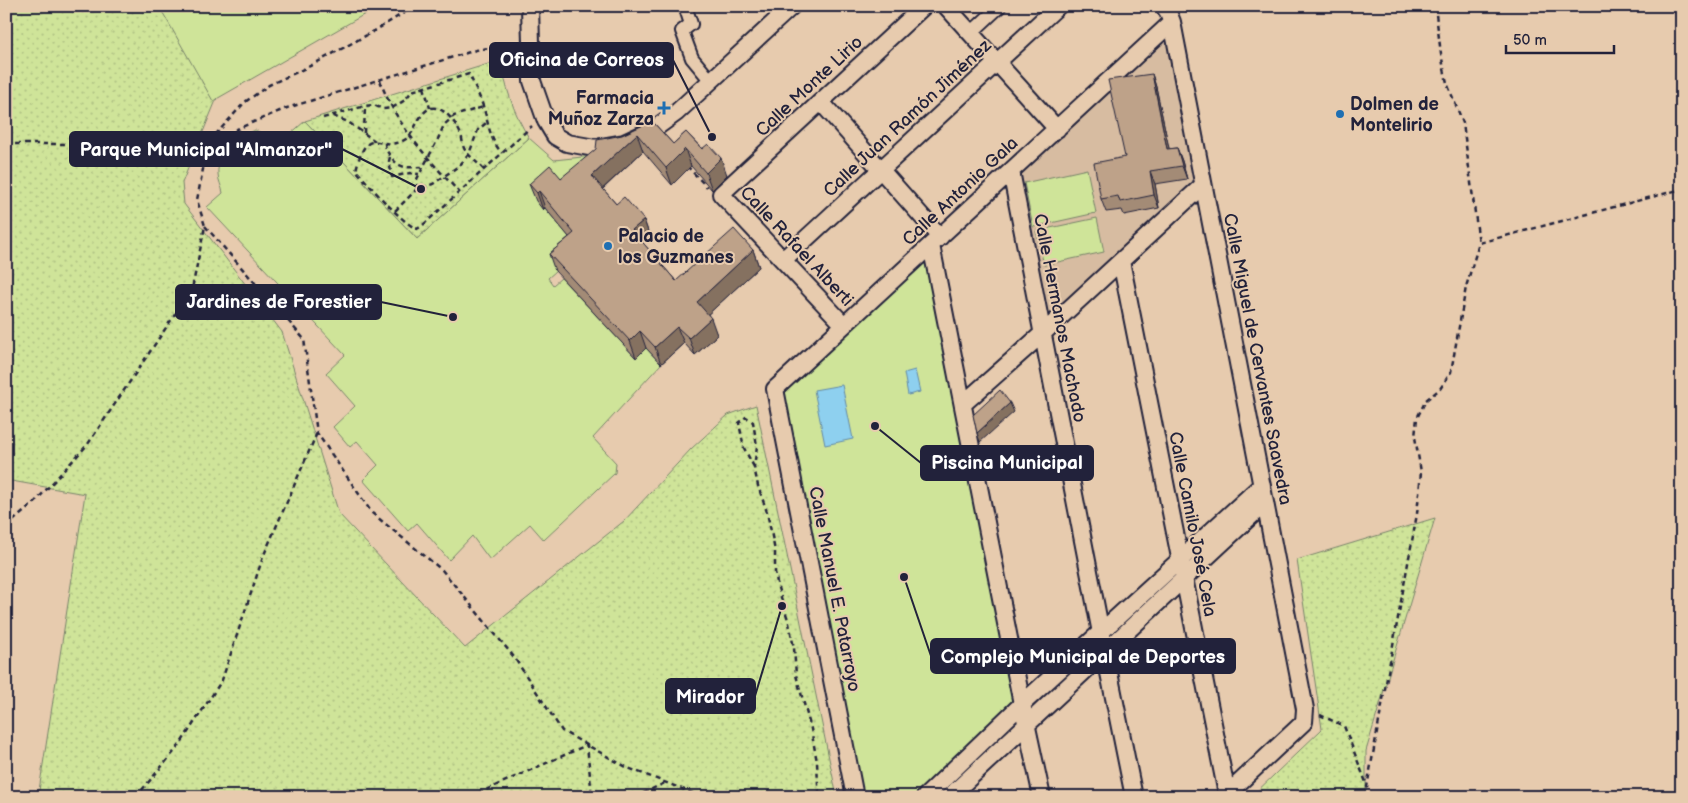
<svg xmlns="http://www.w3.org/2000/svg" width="1688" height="803" font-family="'Balsamiq Sans',sans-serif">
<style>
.built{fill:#d7bca1}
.grass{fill:url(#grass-dots);stroke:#78836a}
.garden{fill:#cfe499;stroke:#78836a}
.water{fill:#8ed0ef;stroke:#638aa7}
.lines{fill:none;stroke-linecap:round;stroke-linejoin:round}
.pedestrian-casing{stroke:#22223b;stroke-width:16}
.minor-casing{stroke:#22223b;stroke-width:20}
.path{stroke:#22223b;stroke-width:2.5;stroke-dasharray:5 4;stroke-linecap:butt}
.pedestrian{stroke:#e7cbae;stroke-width:12}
.minor{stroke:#e7cbae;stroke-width:16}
.wall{fill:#a38b76;stroke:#22223b}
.shaded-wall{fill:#857160;stroke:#22223b}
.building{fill:#bea289;stroke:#22223b}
.poi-dot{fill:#1f6fb2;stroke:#e7cbae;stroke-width:2}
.labels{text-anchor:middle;stroke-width:4;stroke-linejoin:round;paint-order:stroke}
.street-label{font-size:18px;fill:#22223b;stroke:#e7cbae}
.poi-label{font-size:18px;font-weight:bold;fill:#22223b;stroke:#e7cbae;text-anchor:start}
.leader{fill:none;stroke:#22223b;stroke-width:2}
.callout-dot{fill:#22223b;stroke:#e7cbae;stroke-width:2}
.callout{fill:#22223b;stroke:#22223b;stroke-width:2}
.callout-label{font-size:19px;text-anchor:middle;font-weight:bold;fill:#fff}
</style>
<defs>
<pattern id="grass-dots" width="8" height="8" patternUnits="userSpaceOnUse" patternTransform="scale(1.25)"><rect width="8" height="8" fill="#cfe499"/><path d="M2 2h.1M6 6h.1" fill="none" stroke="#b1c385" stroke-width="1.8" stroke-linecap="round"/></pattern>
</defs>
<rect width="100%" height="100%" fill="#e7cbae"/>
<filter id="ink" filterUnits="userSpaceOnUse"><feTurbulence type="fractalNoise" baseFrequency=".02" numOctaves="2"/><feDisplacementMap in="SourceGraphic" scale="10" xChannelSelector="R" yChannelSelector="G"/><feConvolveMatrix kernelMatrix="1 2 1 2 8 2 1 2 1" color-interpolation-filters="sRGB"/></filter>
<g filter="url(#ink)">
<path class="built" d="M1172 22 1203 185 1042 334 1011 171Z"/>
<path class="grass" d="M6 6H160L217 98 182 183 184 204 282 332 339 514 465 648 624 521 691 449 728 415 756 405 837 797H38L85 494 6 480Z
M501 60C505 87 514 114 529 138L417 239 305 121Z
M1435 518 1366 751V797H1251L1322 729 1297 560Z"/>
<path class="garden" d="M159 6H379L213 101Z
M305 121 417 239 529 138 554 160 592 156 543 209 545 208 580 250 548 278 553 285 561 278 636 358 646 348 661 364 593 438 616 463 615 473 544 540 530 524 490 560 472 536 449 560 417 523 408 531 363 480 378 465 357 441 350 447 333 427 355 406 326 373 345 355 207 207 223 193C222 187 218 180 218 174 216 155 240 137 255 130L281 142Z
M1087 169 1096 213 1033 227 1024 183Z
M1097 218 1104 252 1044 265 1036 231Z
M931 245 1022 704 925 797H855L775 389Z"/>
<path class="water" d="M915 370 920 392 908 395 904 373Z
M842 385 853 439 825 445 814 390Z"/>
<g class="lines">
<g class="pedestrian-casing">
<path id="pedestrian" d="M685 6 691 24 682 31 692 58 711 81
M970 34 1000 6"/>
</g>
<g class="minor-casing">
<path id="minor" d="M530 6 532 81 546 121 555 136 567 143 595 148 624 143 654 129 676 113 792 6
M946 6 1057 129
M1164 6 1168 12 1172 22 1305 709 1304 722 1224 797
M821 102 940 237
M1011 171 1101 633 1134 797
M931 245 1022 704 1042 797
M783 260 1058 6
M1121 261 1227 794
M844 325 721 194 924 6
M963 404 1042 334 1203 185
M855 797 775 389 1172 22
M925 797 1022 704 1262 485
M949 797 1265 503"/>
</g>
<path class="path" d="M1435 6 1441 54 1447 83 1463 123 1479 243
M380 80C395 124 428 159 459 192
M424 87 430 108
M333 116 348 122 375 141
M323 118 365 106 374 105 383 109 392 108 405 100 412 91 469 74C474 84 479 95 483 106 489 124 489 139 502 153
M364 133 365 106
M385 143C385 149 388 153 392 158 400 170 410 167 423 167
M6 144H116L152 163 180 161 204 164 217 133 245 102 269 85 312 65 376 30 415 6
M390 157 389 161 392 177 410 173 419 174
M687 166 707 187
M484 170C478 163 470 157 465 150 462 146 463 140 461 135 457 125 447 110 436 108 420 105 415 134 406 139 380 155 368 120 356 170 369 185 401 222 417 229L422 226 532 126
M417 189V179L438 139 444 125 454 116 483 107
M395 211 417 189 433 184 460 165 469 154 478 130 486 123
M205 226 304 339 317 433 372 513 442 570 514 657 562 731 628 768 703 797
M754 467 744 448 739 423 746 417 753 422 757 446 754 467 758 486 767 512 775 551V572L778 588 789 623 794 648 796 675 811 729 817 762 818 785 820 797
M6 527 34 503 88 444 192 289 205 226 197 200 204 164 237 129 287 108 476 50 517 43
M1320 715 1344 726 1367 785
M136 797 179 746 222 680 263 557 317 433
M470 797 587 745 592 797
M635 797 667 782
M1370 797 1367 787 1417 514 1421 472 1415 437 1417 418 1426 400 1440 389 1451 372 1466 287 1479 243 1682 189"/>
<use href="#pedestrian" class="pedestrian"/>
<use href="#minor" class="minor"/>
</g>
<path class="wall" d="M1152 74 1156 87 1169 149 1177 148 1182 161 1187 179 1155 184 1159 208 1124 215 1122 210 1106 212 1101 199 1125 157Z
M652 121 673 144 686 132 727 175 712 190 691 166 672 185 643 151 603 189 616 204 644 220 650 237 643 243 676 281 753 250 759 267 708 314 717 335 695 355 684 343 661 364 646 348 636 358 555 271 549 254 569 237 545 208 543 210 536 201 529 184 561 178 622 135Z"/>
<path class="shaded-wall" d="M1152 74 1156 87 1172 162 1167 149Z
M637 134 643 151 598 193 592 176Z
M1177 148 1182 161 1187 179 1182 166Z
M685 149 691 166 672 185 666 168Z
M721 158 727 175 712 190 706 173Z
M1150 171 1155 184 1159 208 1154 195Z
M539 191 545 208 543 210 537 193Z
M644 220 650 237 638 247 632 230Z
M753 250 759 267 703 319 697 302Z
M711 318 717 335 695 355 689 338Z
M677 327 684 343 661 364 655 347Z
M640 331 646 348 636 358 630 341Z
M1010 403 1014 412 980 442 977 433Z"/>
<path class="building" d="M1152 74 1167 149 1177 148 1182 166 1150 171 1154 195 1120 202 1118 196 1101 199 1094 163 1125 157 1108 80Z
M652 121 673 144 686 132 702 149 708 144 721 158 706 173 685 149 666 168 637 134 592 176 616 204 624 197 644 220 632 230 676 281 734 229 753 250 697 302 711 318 689 338 677 327 655 347 640 331 630 341 549 254 574 233 539 191 537 193 529 184 550 165 561 178 596 149 597 140 622 135Z
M1000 390 1010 403 977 433 973 415Z"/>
</g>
<g class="poi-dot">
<path d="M661.5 100.5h5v5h5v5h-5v5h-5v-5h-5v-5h5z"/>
<circle cx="1340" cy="114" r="5"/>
<circle cx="608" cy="246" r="5"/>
</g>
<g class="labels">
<g class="street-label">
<text transform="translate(809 86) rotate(-43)" y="6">Calle Monte Lirio</text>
<text transform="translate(907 118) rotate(-43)" y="6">Calle Juan Ramón Jiménez</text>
<text transform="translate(960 191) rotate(-43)" y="6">Calle Antonio Gala</text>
<text transform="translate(797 246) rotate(47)" y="6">Calle Rafael Alberti</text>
<text transform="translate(1060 318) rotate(79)" y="6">Calle Hermanos Machado</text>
<text transform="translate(1258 359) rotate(79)" y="6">Calle Miguel de Cervantes Saavedra</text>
<text transform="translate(1193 524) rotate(79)" y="6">Calle Camilo José Cela</text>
<text transform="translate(835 589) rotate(79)" y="6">Calle Manuel E. Patarroyo</text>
</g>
<g class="poi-label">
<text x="654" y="104" text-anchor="end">Farmacia<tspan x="654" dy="21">Muñoz Zarza</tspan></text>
<text x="1350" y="110">Dolmen de<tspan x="1350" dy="21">Montelirio</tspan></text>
<text x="618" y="242">Palacio de<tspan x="618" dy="21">los Guzmanes</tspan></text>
</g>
</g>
<path class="leader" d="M712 137L673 60M421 189L342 149M453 317L381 302M875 426L921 463M904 577L931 656M782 606L755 696"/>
<g class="callout-dot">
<circle cx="712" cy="137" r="5"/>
<circle cx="421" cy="189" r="5"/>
<circle cx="453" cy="317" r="5"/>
<circle cx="875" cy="426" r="5"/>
<circle cx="904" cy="577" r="5"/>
<circle cx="782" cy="606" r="5"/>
</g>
<g class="callout">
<rect x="490" y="43" width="183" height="34" rx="5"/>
<rect x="70" y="132" width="272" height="34" rx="5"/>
<rect x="176" y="285" width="205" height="34" rx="5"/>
<rect x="921" y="446" width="172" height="34" rx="5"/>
<rect x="931" y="639" width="304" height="34" rx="5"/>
<rect x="666" y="679" width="89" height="34" rx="5"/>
</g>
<g class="callout-label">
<text x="582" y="66">Oficina de Correos</text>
<text x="206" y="156">Parque Municipal "Almanzor"</text>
<text x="279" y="308">Jardines de Forestier</text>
<text x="1007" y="469">Piscina Municipal</text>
<text x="1083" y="663">Complejo Municipal de Deportes</text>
<text x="710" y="703">Mirador</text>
</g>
<rect width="1688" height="803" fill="none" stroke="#e7cbae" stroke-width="25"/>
<rect x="12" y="12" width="1663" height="778" fill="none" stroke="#22223b" stroke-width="2" filter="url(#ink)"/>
<path d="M1506 45v8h108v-8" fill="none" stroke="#22223b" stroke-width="2.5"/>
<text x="1513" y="45" font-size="15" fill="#22223b" stroke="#e7cbae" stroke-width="4" paint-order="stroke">50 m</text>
</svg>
